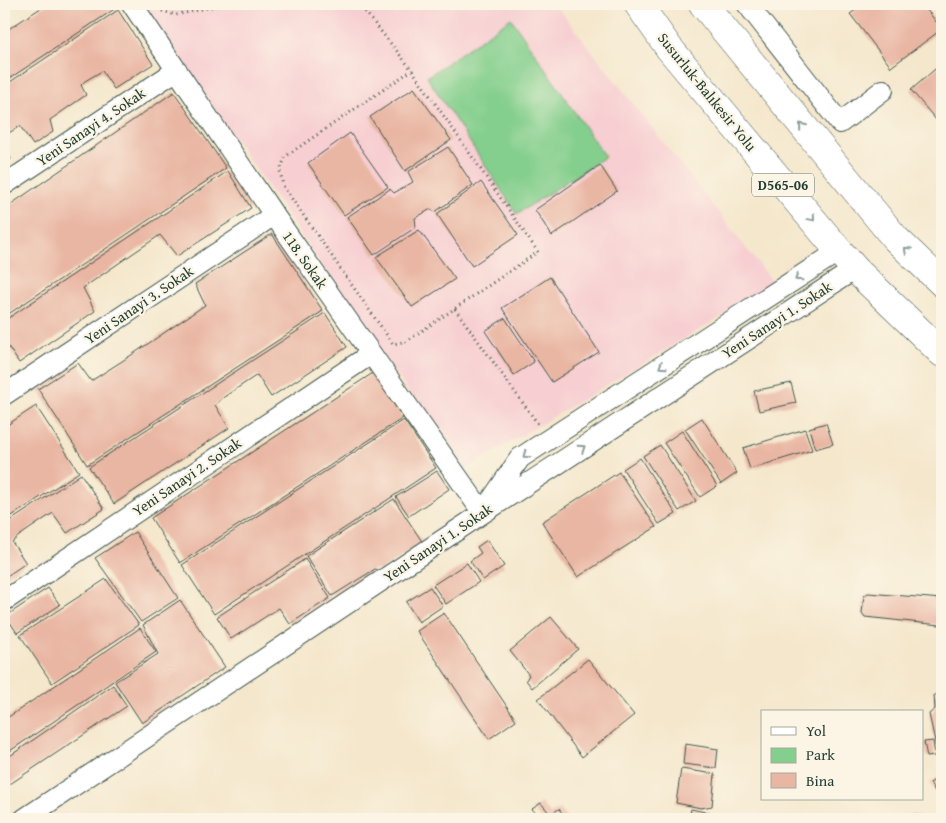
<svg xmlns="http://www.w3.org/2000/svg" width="946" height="823" font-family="'Gentium Book Plus',serif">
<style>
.built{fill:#f7cfd2}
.green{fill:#84cf8d;stroke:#528660}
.building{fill:#e9b6a3}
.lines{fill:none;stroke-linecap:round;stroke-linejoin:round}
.street-casing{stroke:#3f564b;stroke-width:22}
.highway-casing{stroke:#3f564b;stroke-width:29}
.path{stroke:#3f564b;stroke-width:3;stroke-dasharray:1 4;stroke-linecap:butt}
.street{stroke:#fff;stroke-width:20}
.highway{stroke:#fff;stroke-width:28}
.oneway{stroke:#8f9e9a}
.labels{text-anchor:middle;stroke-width:4.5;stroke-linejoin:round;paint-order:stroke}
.shield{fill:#fcf5e5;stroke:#617469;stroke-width:1}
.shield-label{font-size:14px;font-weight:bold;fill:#1f3d34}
.street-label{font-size:15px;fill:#1f3d34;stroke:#fcf5e5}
</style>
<rect width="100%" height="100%" fill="#fcf5e5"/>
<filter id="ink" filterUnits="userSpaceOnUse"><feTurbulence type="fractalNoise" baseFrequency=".02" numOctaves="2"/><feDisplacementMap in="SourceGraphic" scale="10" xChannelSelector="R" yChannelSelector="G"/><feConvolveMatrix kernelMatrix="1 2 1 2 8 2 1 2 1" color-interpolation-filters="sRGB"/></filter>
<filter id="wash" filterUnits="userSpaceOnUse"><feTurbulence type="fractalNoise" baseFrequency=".0096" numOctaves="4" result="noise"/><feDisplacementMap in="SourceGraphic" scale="20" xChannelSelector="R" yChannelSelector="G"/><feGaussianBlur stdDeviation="1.12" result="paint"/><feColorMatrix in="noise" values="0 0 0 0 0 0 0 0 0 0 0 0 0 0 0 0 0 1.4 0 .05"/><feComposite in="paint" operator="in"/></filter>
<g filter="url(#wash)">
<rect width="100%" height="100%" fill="#f4e7cc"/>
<path class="built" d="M143 4H555L775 285 462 471Z"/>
<path class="green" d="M511 18 605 157 517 214 427 77Z"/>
<g id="blocks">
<path class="building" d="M47 4H113L116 8 4 82V32Z
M864 4H922L942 29 891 67 850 14Z
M118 10 153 64 114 89 102 71 85 81 81 85 86 95 50 120 53 132 33 145 20 126 4 136V86Z
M942 63V127L911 90Z
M414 88 451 140 405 171 370 117Z
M174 92 226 168 4 317V209Z
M350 133 388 187 344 215 308 163Z
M448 147 473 185 435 212 431 209 415 218 416 227 374 255 347 217 390 189 394 193 413 182 408 172Z
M4 148 11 159 4 164Z
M600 165 617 191 552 236 535 210Z
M228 171 251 208 177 256 160 235 132 254 83 288 95 311 19 363 4 340V321Z
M481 182 518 235 472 266 437 214Z
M419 230 455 279 412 307 376 257Z
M272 234 323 311 87 465 38 389 78 363 91 381 133 354 205 305 195 284Z
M550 277 599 352 552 382 502 308Z
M325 313 347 347 271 397 257 375 224 397 215 405 229 428 114 504 89 467Z
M505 318 534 362 514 375 485 331Z
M373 373 403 418 180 563 151 518Z
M791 383 796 403 759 411 754 391Z
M36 406 79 472 4 521V427Z
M702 418 737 473 721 484 685 429Z
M404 420 436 468 214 614 182 565Z
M826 423 833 444 815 449 809 428Z
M805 429 812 450 750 469 743 448Z
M682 431 717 486 700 497 664 443Z
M660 445 696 501 679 511 643 456Z
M640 458 676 514 659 524 623 469Z
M437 471 449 489 409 516 396 497Z
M619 472 656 527 578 577 542 522Z
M81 474 104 509 67 533 53 513 19 536 12 542 26 563 4 578V525Z
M394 499 423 543 380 571 375 569 332 596 306 556Z
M135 532 178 598 141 622 95 558Z
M487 540 504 566 483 580 470 561 481 553 477 547Z
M305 559 330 598 290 624 279 608 231 639 217 617Z
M467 563 479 582 446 604 433 585Z
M106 579 139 625 52 683 20 635Z
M430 587 443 606 419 622 406 602Z
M48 588 60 605 17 633 6 616Z
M868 593 942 599V623L940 625 865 617 862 613 864 596Z
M180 600 225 667 142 723 115 682 158 654 143 625Z
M444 613 516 720 489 739 417 631Z
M551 617 578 649 532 688 526 680 529 675 510 651Z
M140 628 156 652 4 755V720Z
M588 659 634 715 582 757 538 699Z
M113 685 127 706 4 788V760Z
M942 694V745L936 746 929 714 935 709 934 695Z
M933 741 935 756 927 757 924 742Z
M685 744 718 749 716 768 683 764Z
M681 769 715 774 712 806 701 808 676 803Z
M942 775V803L930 783Z
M541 803 550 814 559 809 567 819H541L532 809Z
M691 809 710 813 709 819H689Z
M912 814 925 819H911Z"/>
</g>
</g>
<g filter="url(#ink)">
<use href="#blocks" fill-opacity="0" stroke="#3f564b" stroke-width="1"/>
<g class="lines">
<g class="street-casing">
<path id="street" d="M132 4 274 215 483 513
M747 4 840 123 883 90
M4 185 177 70
M4 395 274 215
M488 505 520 458 839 251
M4 601 371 354
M24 819 483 513 855 269"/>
</g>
<g class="highway-casing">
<path id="highway" d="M638 4 669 48 839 251 855 269 942 353
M703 4 895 238 942 283"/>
</g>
<path class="path" d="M359 4 412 70 538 252 407 341 393 344 283 186 280 170 286 156 412 70
M162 11 176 15 224 4
M455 309 538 424"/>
<use href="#street" class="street"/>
<use href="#highway" class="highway"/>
</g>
<defs><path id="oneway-chevron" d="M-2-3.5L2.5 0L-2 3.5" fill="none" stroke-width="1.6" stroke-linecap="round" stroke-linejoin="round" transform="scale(1.25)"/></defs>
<g class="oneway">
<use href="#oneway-chevron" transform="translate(802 126) rotate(-129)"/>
<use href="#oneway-chevron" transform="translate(812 218) rotate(50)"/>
<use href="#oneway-chevron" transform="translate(907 250) rotate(-137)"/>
<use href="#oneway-chevron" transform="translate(798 278) rotate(147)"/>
<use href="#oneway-chevron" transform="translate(662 366) rotate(147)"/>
<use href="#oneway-chevron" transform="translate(582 448) rotate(-33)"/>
<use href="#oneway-chevron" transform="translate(526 455) rotate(144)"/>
</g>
</g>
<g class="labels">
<rect class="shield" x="752" y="173.5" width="62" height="23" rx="4"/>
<g class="shield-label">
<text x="783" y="190">D565-06</text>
</g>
<g class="street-label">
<text transform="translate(707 92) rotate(51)" y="5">Susurluk-Balıkesir Yolu</text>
<text transform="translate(91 127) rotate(-34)" y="5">Yeni Sanayi 4. Sokak</text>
<text transform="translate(305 260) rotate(55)" y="5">118. Sokak</text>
<text transform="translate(139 305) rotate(-34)" y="5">Yeni Sanayi 3. Sokak</text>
<text transform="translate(777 320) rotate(-33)" y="5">Yeni Sanayi 1. Sokak</text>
<text transform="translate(187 477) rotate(-34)" y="5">Yeni Sanayi 2. Sokak</text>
<text transform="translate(438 543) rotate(-34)" y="5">Yeni Sanayi 1. Sokak</text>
</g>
</g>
<rect width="946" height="823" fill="none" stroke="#fcf5e5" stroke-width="20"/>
<rect x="761" y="710" width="162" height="90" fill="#fcf5e5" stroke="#a4ab9e"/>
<rect x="771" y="727" width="25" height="8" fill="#ffffff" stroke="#a4ab9e"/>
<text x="806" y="736" font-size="15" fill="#1f3d34">Yol</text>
<rect x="771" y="748" width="25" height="15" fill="#84cf8d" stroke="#a4ab9e"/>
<text x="806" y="760" font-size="15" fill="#1f3d34">Park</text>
<rect x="771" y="773" width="25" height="15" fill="#e9b6a3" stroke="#a4ab9e"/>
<text x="806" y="786" font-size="15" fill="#1f3d34">Bina</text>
</svg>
